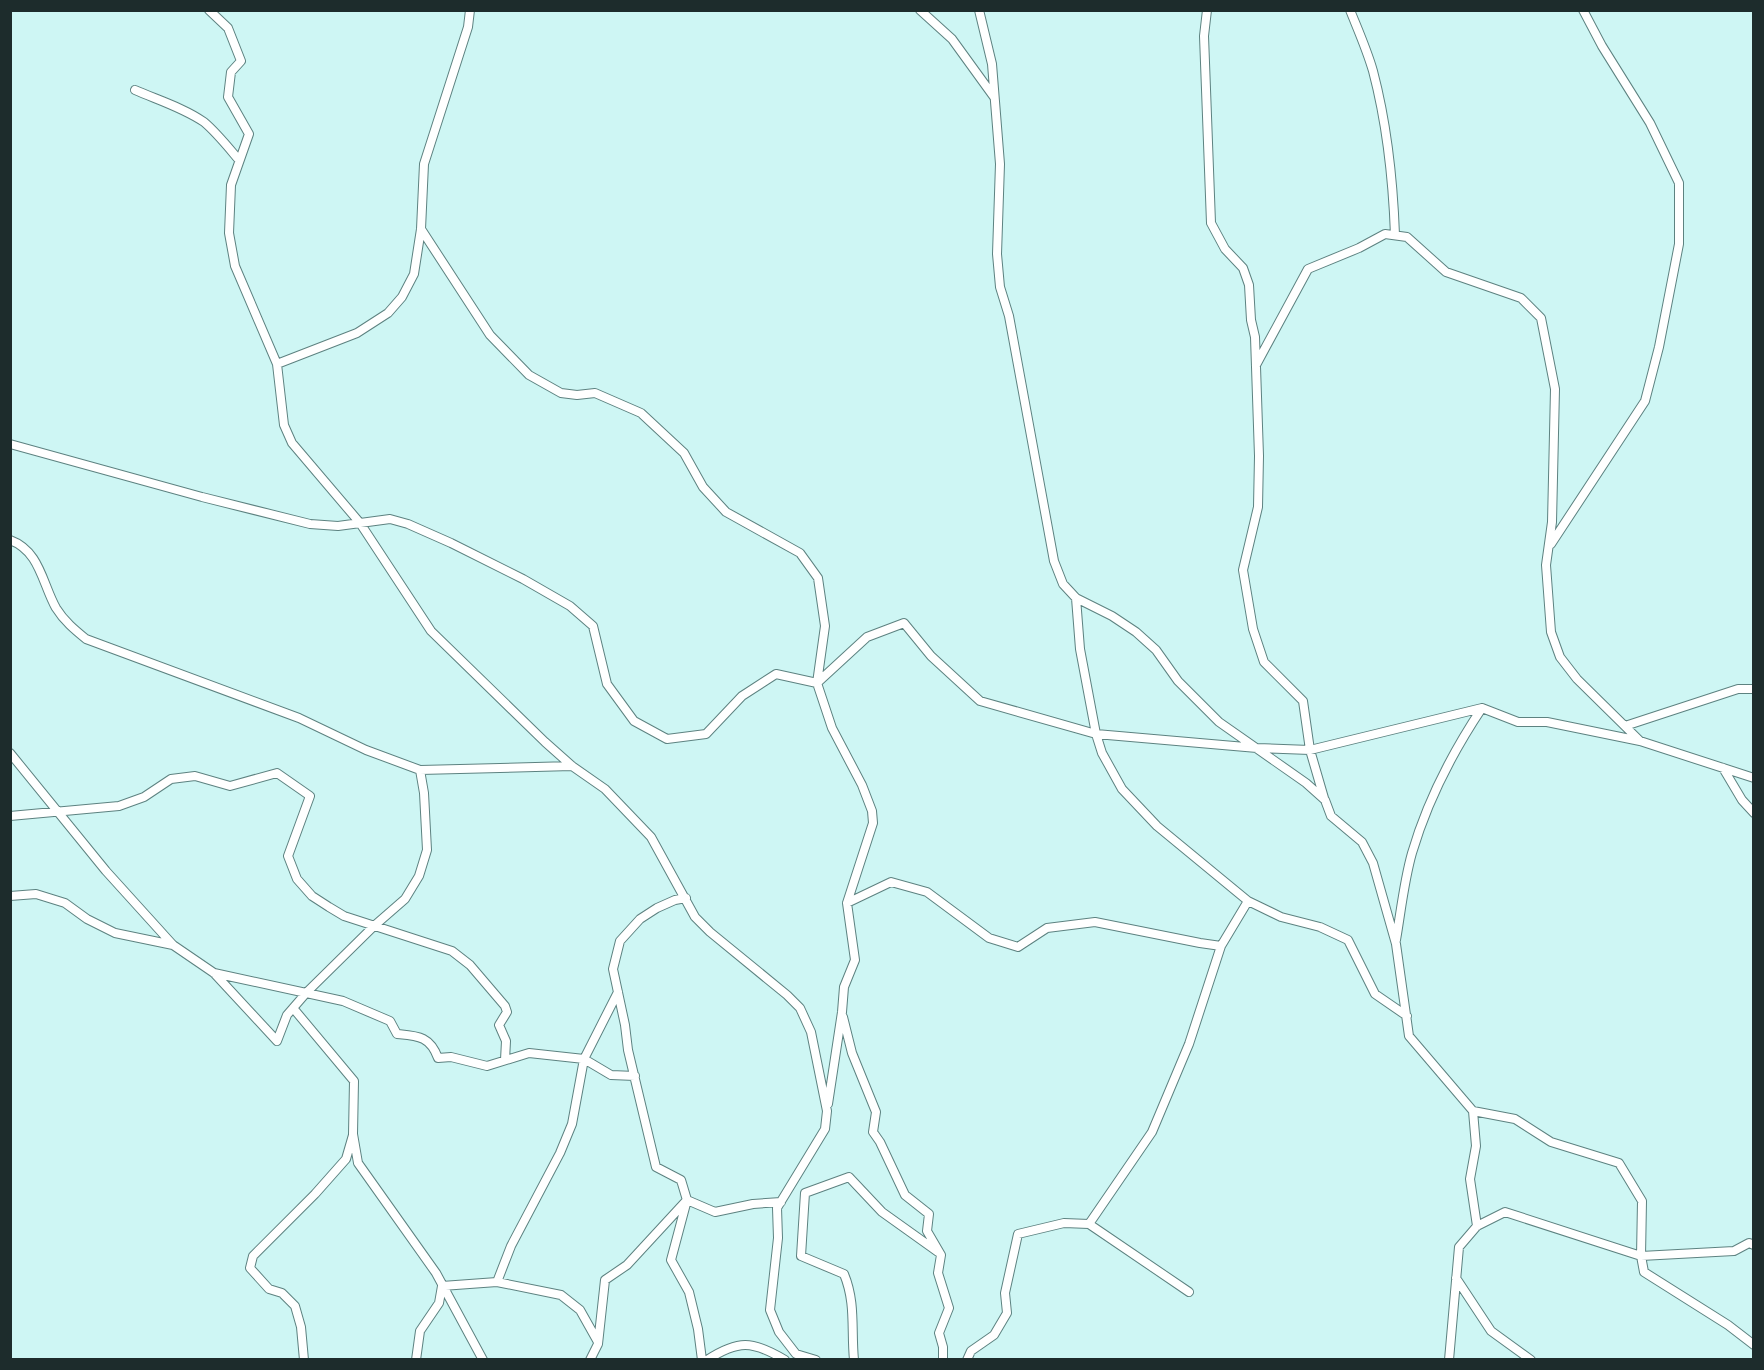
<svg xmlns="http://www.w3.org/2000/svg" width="1764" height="1370" font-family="'Source Serif 4',serif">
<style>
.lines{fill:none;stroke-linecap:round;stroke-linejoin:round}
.street-casing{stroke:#5d8280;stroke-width:10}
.street{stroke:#fff;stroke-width:8}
</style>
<rect width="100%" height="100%" fill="#cef6f4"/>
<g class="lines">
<g class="street-casing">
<path id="street" d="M209 10 228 28 241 61 231 72 228 97 249 134 231 185 229 233 235 266 277 364 284 425 292 443 360 523 431 631 545 742 572 766 605 789 651 837 695 917 710 932 787 995 800 1008 811 1032 827 1111 825 1129 777 1208 778 1238 770 1310 779 1332 796 1354 816 1360
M920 10 952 39 994 97
M979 10 992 64 1000 164 997 254 1000 287 1009 316 1054 561 1063 584 1076 598 1112 616 1136 632 1156 650 1178 681 1219 722 1306 783 1325 800 1331 816 1362 842 1373 863 1396 944 1409 1036 1473 1111 1476 1146 1470 1179 1477 1226
M1207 10 1204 36 1211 223 1225 249 1243 268 1249 285 1251 320 1255 337 1259 456 1258 507 1243 570 1253 629 1264 662 1303 701 1310 750 1324 798
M1350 10C1358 30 1367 50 1373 71 1387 124 1393 180 1395 235
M135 90C158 100 184 108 204 122 217 133 228 147 239 160
M421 229 490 335 529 375 561 393 577 395 595 393 641 413 684 453 703 487 726 512 800 553 818 578 825 626 817 683 832 728 862 785 872 811 873 823 847 903 855 960 844 987 842 1012 828 1104
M277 364 357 333 388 313 402 297 414 274 421 229 424 164 468 27 470 10
M1256 365 1308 269 1359 248 1385 234 1407 237 1446 272 1521 298 1541 318 1555 389 1552 522 1546 565 1551 632 1560 657 1577 679 1640 741
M10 444 202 497 310 524 338 526 390 519 408 524 451 543 523 579 570 606 593 626 607 684 634 721 667 739 706 734 742 696 776 674 817 683
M10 540C40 551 42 583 56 608 64 621 75 630 86 639L299 718 366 750 420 770 572 766
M1551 544 1645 401 1659 347 1679 244V183L1650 123 1602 46 1583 10
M1076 598 1080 649 1096 734 1102 753 1122 789 1157 826 1248 901 1281 917 1320 927 1348 940 1375 994 1407 1016
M817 683 867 637 904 623 931 656 980 701 1096 734 1257 748 1310 750 1482 708
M1625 726 1738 689H1754
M10 753 106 871 173 945 214 973 277 1041 287 1015 307 992 374 926 405 899 419 876 427 850 424 793 420 770
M1723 768 1742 800 1754 813
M10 816 119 806 144 797 171 779 195 776 230 786 277 773 310 796 288 856 297 879 312 896 329 907 344 916 452 951 470 965 505 1006 507 1012 499 1025 506 1041 505 1060
M10 896 36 894 65 903 87 919 115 933 173 945
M686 898 675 900 657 908 640 919 620 941 613 969 625 1025 628 1050 656 1167 681 1180 687 1200 671 1260 689 1292 698 1329 702 1360
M847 903 891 882 927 892 989 938 1018 947 1047 928 1095 922 1200 943 1221 946 1248 901
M1396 940C1401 911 1404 881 1412 853 1427 802 1452 753 1482 708L1518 722H1547L1640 741 1754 778
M214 973 343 1001 390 1021 397 1034C418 1036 430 1036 438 1058L451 1057 487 1066 529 1053 584 1059 611 1075 635 1076
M293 1008 354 1081 353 1134 358 1163 436 1273 483 1360
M843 1017 852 1053 876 1112 873 1132 880 1142 905 1195 929 1214 927 1231 941 1255 938 1273 949 1308 939 1333 943 1347V1360
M1473 1111 1515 1119 1551 1142 1619 1163 1642 1201 1641 1256 1644 1272 1728 1325 1754 1345
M1089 1224 1152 1132 1189 1044 1221 946
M1456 1278 1491 1331 1531 1360
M497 1282 511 1246 560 1153 572 1124 584 1059 618 992
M442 1286 497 1282 561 1295 580 1310 598 1342
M304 1360 301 1327 295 1306 282 1293 269 1289 250 1268 253 1256 315 1194 346 1159 353 1135
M416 1360 420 1331 439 1303 442 1286
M590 1360 598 1344 605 1280 627 1265 687 1200 715 1212 753 1204 781 1202
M707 1360C738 1340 752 1340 785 1360
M854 1360C851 1329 856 1303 844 1274L801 1256 805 1193 849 1177 882 1212 938 1252
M967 1360 971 1351 994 1335 1007 1313 1005 1293 1018 1234 1064 1223 1089 1224 1189 1292
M1449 1360 1459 1247 1477 1226 1505 1212 1641 1256 1734 1251 1749 1243 1754 1245"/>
</g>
<use href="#street" class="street"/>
</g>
<rect width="1764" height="1370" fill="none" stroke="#1d2c2c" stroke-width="24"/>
</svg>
